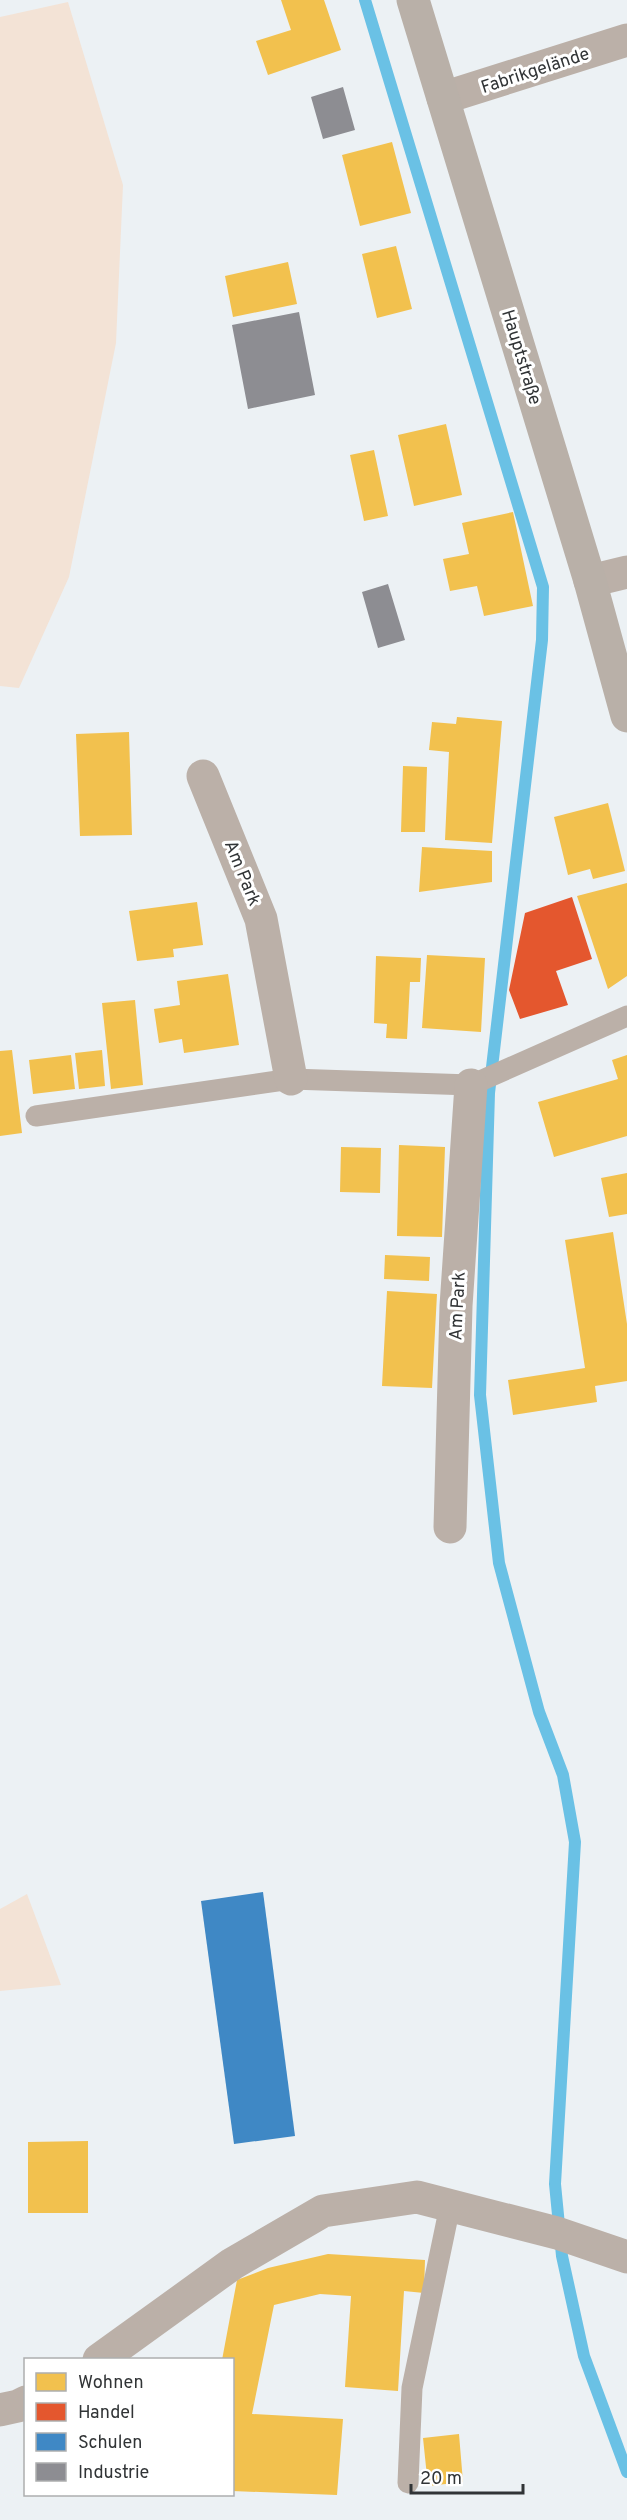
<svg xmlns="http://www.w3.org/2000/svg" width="627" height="2520" font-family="Overpass,sans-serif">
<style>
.green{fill:#f3e3d6}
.homes{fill:#f2c14e}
.shops{fill:#e4572e}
.schools{fill:#3f88c5}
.industry{fill:#8d8d92}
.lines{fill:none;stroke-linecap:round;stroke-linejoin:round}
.stream{stroke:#6ac1e5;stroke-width:12}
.service{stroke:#bbb0a8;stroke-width:21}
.minor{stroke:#bbb0a8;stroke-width:33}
.secondary{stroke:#b9b0a8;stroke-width:33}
.labels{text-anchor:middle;stroke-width:6;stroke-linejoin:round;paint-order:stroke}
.street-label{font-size:18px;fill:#313436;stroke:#fff}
</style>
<rect width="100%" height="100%" fill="#ecf1f4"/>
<path class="green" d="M68 2 123 185 116 343 69 577 19 688 0 686V17Z
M27 1894 61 1985 0 1991V1909Z"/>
<path class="homes" d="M281 0H324L341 50 268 75 256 41 291 30Z
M392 142 411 213 360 226 342 155Z
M396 246 412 309 377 318 362 254Z
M288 262 297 304 233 317 225 276Z
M446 424 462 495 414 506 398 435Z
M374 450 388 516 364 521 350 455Z
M513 512 533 606 484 616 477 586 450 591 443 559 469 554 462 523Z
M457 717 502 721 492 843 445 840 449 752 429 750 432 722 456 724Z
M129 732 132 835 80 836 76 734Z
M403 766 427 767 425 832H401Z
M608 803 625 871 593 879 590 869 568 875 554 817Z
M422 847 492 851V882L419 892Z
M627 883V976L608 989 577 896Z
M197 902 203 945 173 949 174 957 137 961 129 911Z
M427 955 485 958 481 1032 422 1028Z
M376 956 421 958 420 982H410L407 1039 386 1038 387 1024 374 1023Z
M228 974 239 1045 184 1053 182 1039 159 1043 154 1009 180 1005 177 981Z
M135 1000 143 1085 111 1089 102 1003Z
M12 1050 22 1133 0 1136V1051Z
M102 1050 105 1086 79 1089 75 1053Z
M71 1055 75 1089 33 1094 29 1060Z
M627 1055V1136L554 1157 538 1102 618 1079 612 1060Z
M399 1145 445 1147 442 1237 397 1236Z
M341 1147 381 1148 380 1193 340 1192Z
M627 1173V1214L609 1217 601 1178Z
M613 1232 627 1324V1381L595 1386 597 1402 513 1415 508 1380 585 1368 565 1240Z
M385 1255 430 1257 429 1281 384 1279Z
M387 1291 437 1294 432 1388 382 1386Z
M88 2141V2213H28V2142Z
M328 2254 425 2260 424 2293 404 2291 398 2391 345 2387 351 2296 320 2294 274 2305 252 2414 343 2419 337 2495 232 2491V2360H222L237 2280 268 2268Z
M459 2434 463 2482 428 2486 423 2438Z"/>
<path class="shops" d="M572 897 592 959 556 971 568 1005 520 1019 509 990 525 913Z"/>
<path class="schools" d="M263 1892 295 2136 234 2144 201 1901Z"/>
<path class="industry" d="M343 87 355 130 323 139 311 97Z
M299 312 315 395 248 409 232 325Z
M388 584 405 640 378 648 362 592Z"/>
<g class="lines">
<path class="stream" d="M365 0 543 587 542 640 489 1093 480 1395 499 1563 539 1712 563 1775 575 1842 555 2184 562 2256 584 2356 627 2472"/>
<path class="service" d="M36 1116 291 1079 471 1085 627 1016
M408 2483 412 2388 450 2206"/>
<path class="minor" d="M443 98 627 40
M590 581 627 572
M203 776 261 919 291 1079
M450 1527 456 1306 471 1085
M99 2360 232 2264 323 2211 417 2197 557 2233 627 2257
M0 2410 18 2406 26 2402"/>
<path class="secondary" d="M413 0 590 581 627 716"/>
</g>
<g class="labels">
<g class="street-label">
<text transform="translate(535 70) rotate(-18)" y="6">Fabrikgelände</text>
<text transform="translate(522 357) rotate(73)" y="6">Hauptstraße</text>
<text transform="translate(243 873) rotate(68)" y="6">Am Park</text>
<text transform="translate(457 1306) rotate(-87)" y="6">Am Park</text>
</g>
</g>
<rect x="24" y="2358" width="210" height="138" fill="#ffffff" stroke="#adaeaf" stroke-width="1.5"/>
<rect x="36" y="2373" width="30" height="18" fill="#f2c14e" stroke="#adaeaf" stroke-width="1.5"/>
<text x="78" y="2388" font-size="18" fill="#313436">Wohnen</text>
<rect x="36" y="2403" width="30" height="18" fill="#e4572e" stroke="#adaeaf" stroke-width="1.5"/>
<text x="78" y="2418" font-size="18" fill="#313436">Handel</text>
<rect x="36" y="2433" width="30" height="18" fill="#3f88c5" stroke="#adaeaf" stroke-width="1.5"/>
<text x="78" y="2448" font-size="18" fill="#313436">Schulen</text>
<rect x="36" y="2463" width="30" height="18" fill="#8d8d92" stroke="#adaeaf" stroke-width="1.5"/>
<text x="78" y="2478" font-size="18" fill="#313436">Industrie</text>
<path d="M411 2484v9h112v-9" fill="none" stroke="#313436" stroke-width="3"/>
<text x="420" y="2484" font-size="18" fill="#313436" stroke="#ffffff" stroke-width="4.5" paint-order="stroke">20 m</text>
</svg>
